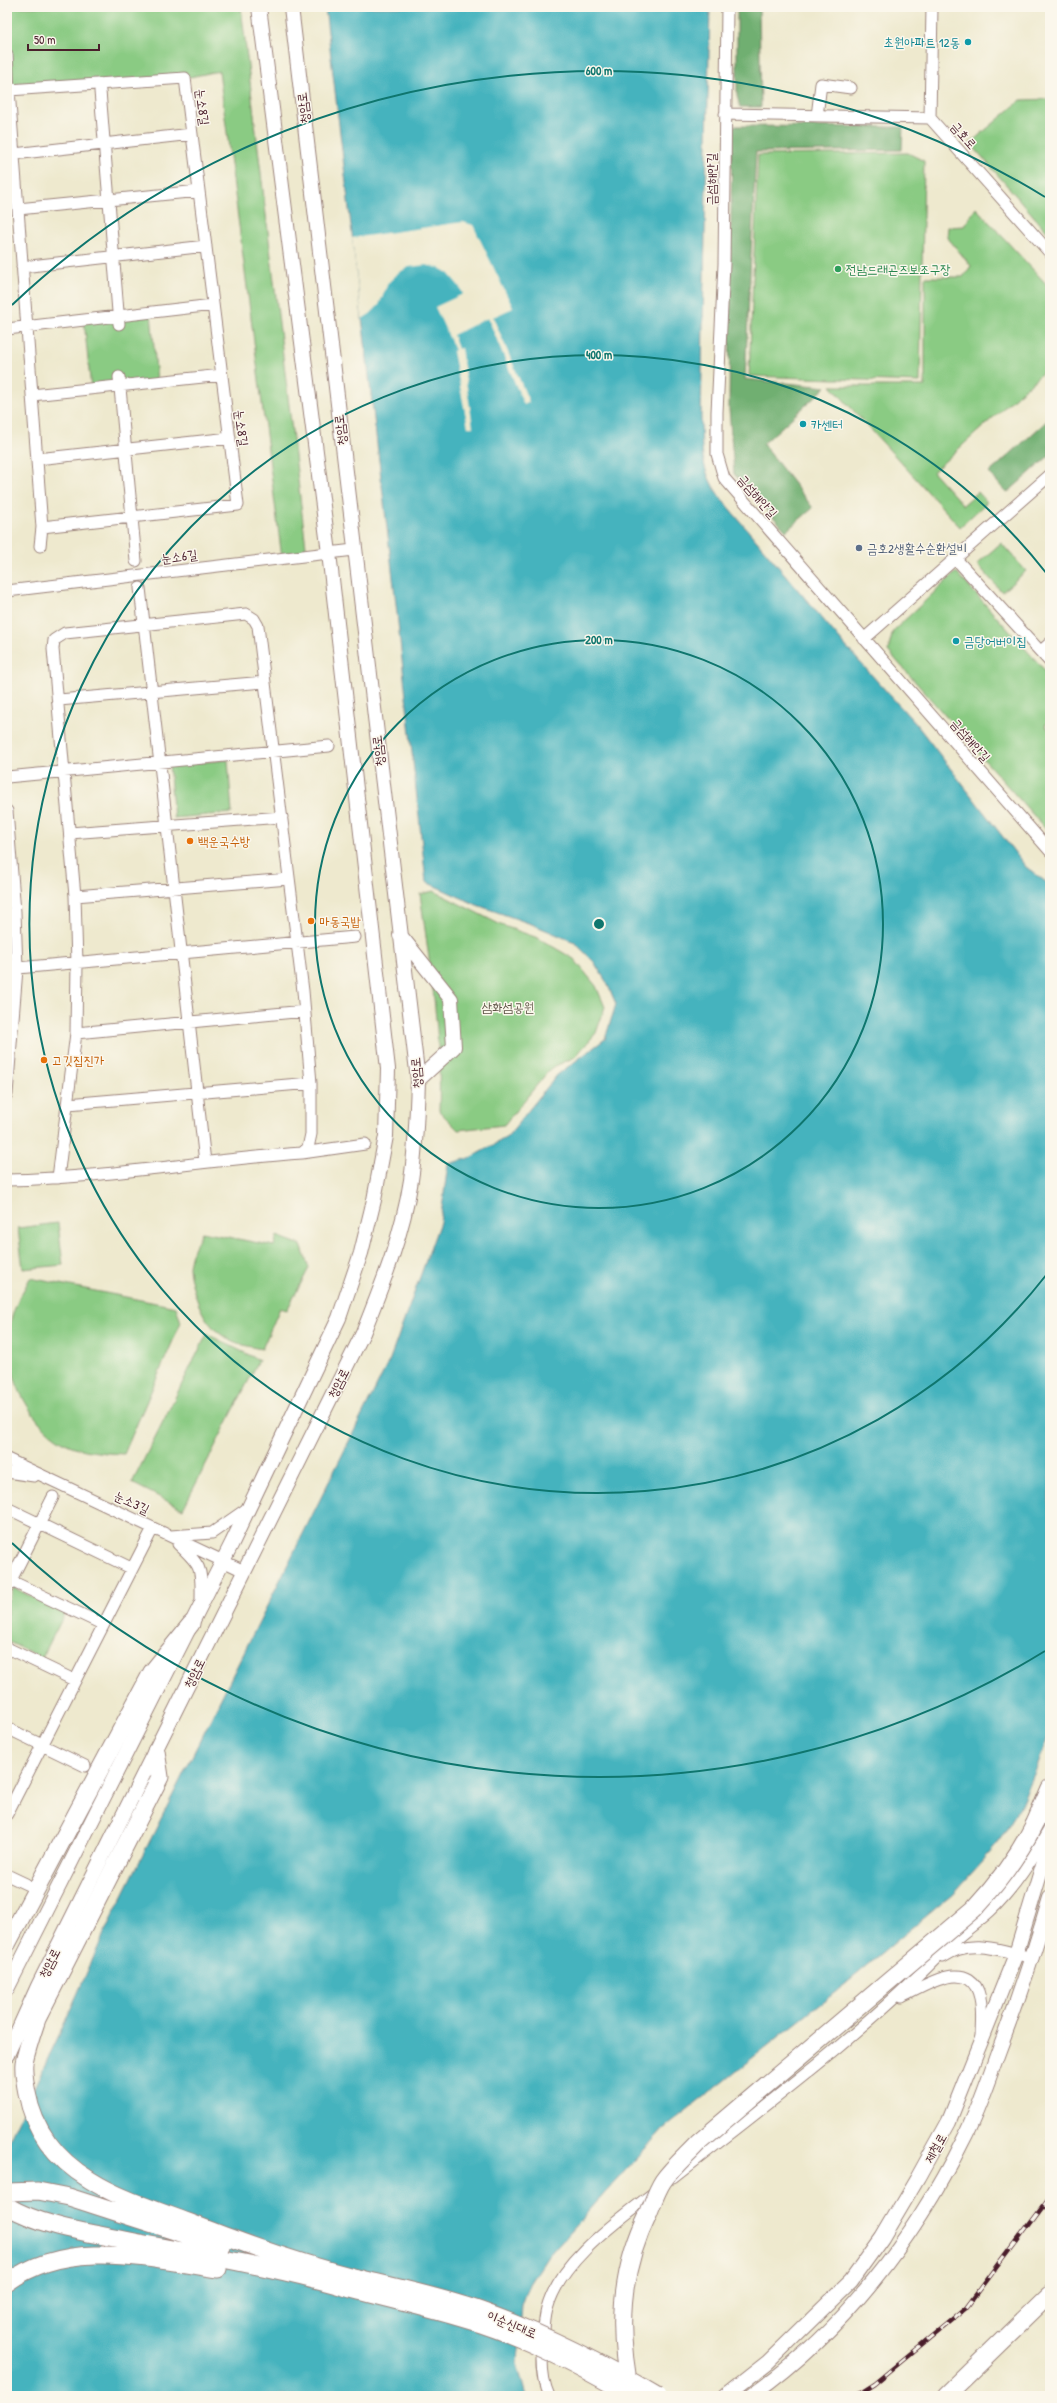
<svg xmlns="http://www.w3.org/2000/svg" width="1057" height="2403" font-family="'Patrick Hand','Poor Story',sans-serif">
<style>
.green{fill:#8acb83;stroke:#6a7557}
.forest{fill:#6faf71;stroke:#5c674e}
.water{fill:#44b3be;stroke:#476974}
.pier{fill:#eee9ce}
.lines{fill:none;stroke-linecap:round;stroke-linejoin:round}
.minor-casing{stroke:#9c847c;stroke-width:13}
.major-casing{stroke:#9c847c;stroke-width:16}
.highway-casing{stroke:#9c847c;stroke-width:19}
.minor{stroke:#fff;stroke-width:11}
.major{stroke:#fff;stroke-width:14}
.highway{stroke:#fff;stroke-width:17}
.rail-casing{stroke:#4a1f2b;stroke-width:4.5}
.rail{stroke:#fbf7ec;stroke-width:3;stroke-dasharray:9;stroke-linecap:butt}
.highway-bridge-casing{stroke:#9c847c;stroke-width:19;stroke-linecap:butt}
.highway-bridge{stroke:#fff;stroke-width:17}
.ring{fill:none;stroke:#0f766e;stroke-width:2}
.culture-dot{fill:#0f9aa8;stroke:#fbf7ec;stroke-width:1.5}
.leisure-dot{fill:#2e9e5b;stroke:#fbf7ec;stroke-width:1.5}
.service-dot{fill:#5c6f8a;stroke:#fbf7ec;stroke-width:1.5}
.food-dot{fill:#e8710a;stroke:#fbf7ec;stroke-width:1.5}
.labels{text-anchor:middle;stroke-width:3;stroke-linejoin:round;paint-order:stroke}
.culture-label{font-size:13px;fill:#0d838f;stroke:#fbf7ec;text-anchor:start}
.street-label{font-size:13px;fill:#4a1f2b;stroke:#fbf7ec}
.leisure-label{font-size:13px;fill:#27864d;stroke:#fbf7ec;text-anchor:start}
.service-label{font-size:13px;fill:#4e5e75;stroke:#fbf7ec;text-anchor:start}
.food-label{font-size:13px;fill:#c56008;stroke:#fbf7ec;text-anchor:start}
.park-label{font-size:13px;fill:#5d5345;stroke:#fbf7ec}
.centre{fill:#0f766e;stroke:#fbf7ec;stroke-width:2}
.ring-label{font-size:12px;text-anchor:middle;font-weight:bold;fill:#0f766e;stroke:#fbf7ec;stroke-width:3;stroke-linejoin:round;paint-order:stroke}
</style>
<rect width="100%" height="100%" fill="#fbf7ec"/>
<filter id="ink" filterUnits="userSpaceOnUse"><feTurbulence type="fractalNoise" baseFrequency=".025" numOctaves="2"/><feDisplacementMap in="SourceGraphic" scale="8" xChannelSelector="R" yChannelSelector="G"/><feConvolveMatrix kernelMatrix="1 2 1 2 8 2 1 2 1" color-interpolation-filters="sRGB"/></filter>
<filter id="wash" filterUnits="userSpaceOnUse"><feTurbulence type="fractalNoise" baseFrequency=".012" numOctaves="4" result="noise"/><feDisplacementMap in="SourceGraphic" scale="16" xChannelSelector="R" yChannelSelector="G"/><feGaussianBlur stdDeviation="0.9" result="paint"/><feColorMatrix in="noise" values="0 0 0 0 0 0 0 0 0 0 0 0 0 0 0 0 0 1.4 0 .05"/><feComposite in="paint" operator="in"/></filter>
<g filter="url(#wash)">
<rect width="100%" height="100%" fill="#eee9ce"/>
<path class="green" d="M7 7H241L307 555 282 558 219 71 185 78 9 90Z
M1050 99V235L970 143 1021 100Z
M908 153 924 161 920 382 749 376 758 155Z
M976 208 1050 288V366L933 472 963 505 978 492 987 502 960 527 831 386H925V277H963L971 266 947 237 948 227 964 226Z
M151 313 157 382 91 389 84 321Z
M1001 543 1026 571 1002 592 977 564Z
M956 572 1050 676V720L1045 725 1050 731V834L888 651 893 631Z
M228 760 232 813 174 818 169 765Z
M434 891 501 925 538 938 574 959 596 986 605 1007 596 1033 575 1057 551 1068 504 1125 458 1130 439 1111C442 1039 430 966 420 894Z
M58 1223 63 1265 23 1269 18 1228Z
M202 1232 274 1246 277 1236 301 1245 309 1268 287 1310 280 1308 262 1349C223 1343 205 1328 194 1291 192 1284 189 1274 189 1267 190 1255 197 1242 202 1232Z
M30 1278 176 1307 181 1322 124 1454C105 1453 82 1452 65 1443 27 1423 2 1367 10 1325 13 1308 22 1293 30 1278Z
M207 1334 259 1360 183 1509 132 1483Z
M14 1588 65 1613 42 1658 7 1641V1603Z"/>
<path class="forest" d="M737 7H759L761 107H740L737 96Z
M732 126 903 127 902 150 756 152 745 379 826 387 763 444 813 508 786 531 734 474 729 409Z
M1050 418V455L1007 493 989 473Z"/>
<path class="water" d="M325 7H710L701 417C702 453 700 471 723 501L848 649 917 725 1026 867 1050 885V1730L1038 1765 1017 1813 995 1847 954 1893 843 1986 663 2129 548 2256 530 2284 522 2306 517 2363 526 2396H7V2144L60 2033 107 1927 390 1359 440 1222 448 1164 470 1158 507 1137 557 1075 605 1039 616 1004 607 983 594 962 574 942 534 925 477 905 426 882 395 595Z"/>
<path class="pier" d="M463 222 473 225 513 308 493 317 529 402 524 405 488 318 453 335 458 349 461 348 473 427H468L453 351 455 350 435 307 463 294 459 286 448 273 439 268 426 265 409 267 398 273 388 283 379 305 370 314 362 319 352 238Z"/>
</g>
<g filter="url(#ink)">
<g class="lines">
<g class="minor-casing">
<path id="minor" d="M727 7 724 264 717 412V454L724 478 1050 851
M932 7 930 118 1050 253
M7 55 9 90H7
M100 91 119 324
M725 114 930 118
M817 116 821 84 851 88
M14 154 192 134
M18 209 199 191
M22 267 206 246
M7 329 213 305
M119 377 136 561
M32 395 222 375
M37 459 230 438
M40 546 42 527 9 90 185 78 238 505 42 527
M955 558 1050 662
M140 588 205 1162
M7 591 354 550
M864 639 1050 475
M1041 651 1050 643
M59 700 265 682
M7 777 329 746
M7 811 15 912 17 969 7 1094
M70 833 282 817
M75 896 289 879
M7 969 355 937
M76 1033 305 1011
M68 1104 311 1083
M302 1153 365 1144
M7 1180C106 1178 204 1160 302 1153L308 1148 311 1134V1083L303 991 258 626 254 619 246 614 65 633 54 640 53 649 75 896 77 963 76 1033 58 1178
M7 1459 244 1571
M7 1472 34 1476
M7 1508 131 1568
M171 1536 212 1533 248 1508
M178 1544C204 1568 201 1569 201 1603
M7 1579 102 1624
M7 1588 53 1497
M7 1648 74 1680
M7 1728 85 1766
M7 1814 153 1528
M7 1875 26 1884
M943 1957C971 1937 1002 1951 1033 1958
M902 1997C924 1986 971 1955 980 1998 983 2011 981 2026 981 2039
M673 2178C767 2104 865 2032 948 1946 961 1933 977 1923 990 1911 1015 1887 1033 1858 1050 1828
M549 2396C541 2379 541 2361 543 2342 544 2332 544 2320 547 2309 560 2260 619 2220 656 2191"/>
</g>
<g class="major-casing">
<path id="major" d="M400 935 451 999 454 1047 418 1080
M7 1989 232 1543 339 1318 361 1253 374 1200 386 1136 388 1069 329 553 259 7
M7 2055 38 1986 363 1333C383 1283 403 1233 411 1180 416 1147 417 1113 418 1080L291 7
M725 2396 768 2362 851 2281 882 2238 918 2177 949 2121 1016 1954 1050 1841
M751 2396C842 2332 914 2239 963 2140 978 2112 988 2080 999 2050 1018 2000 1035 1950 1050 1898"/>
</g>
<g class="highway-casing">
<path id="highway" d="M156 1751 160 1777 37 2019C32 2034 27 2048 24 2063 23 2073 25 2083 27 2093 34 2131 57 2160 90 2180 120 2199 156 2210 188 2222 244 2244 299 2263 357 2278
M1035 1823 1050 1788
M7 1944 152 1672 191 1624
M7 2192 38 2191 69 2197 221 2246
M7 2206C45 2228 92 2233 135 2242 207 2256 280 2268 351 2289
M7 2283C68 2237 149 2259 218 2269
M945 2396 1050 2294"/>
</g>
<use href="#minor" class="minor"/>
<use href="#major" class="major"/>
<use href="#highway" class="highway"/>
<g class="rail-casing">
<path id="rail" d="M855 2396 874 2384 967 2307 1050 2196"/>
</g>
<use href="#rail" class="rail"/>
<g class="highway-bridge-casing">
<path id="highway-bridge" d="M357 2278C399 2288 441 2297 481 2311 543 2333 601 2363 657 2396
M351 2289C395 2300 438 2310 481 2324 533 2341 585 2369 632 2396
M631 2396C617 2330 619 2273 649 2212 653 2202 657 2190 663 2181 673 2167 687 2155 698 2143L974 1909C999 1882 1019 1855 1035 1823"/>
</g>
<use href="#highway-bridge" class="highway-bridge"/>
</g>
</g>
<g class="ring">
<circle cx="599" cy="924" r="284"/>
<path d="M1047 1274A569 569 0 1 1 1047 574"/>
<path d="M1045 1651A853 853 0 0 1 12 1543M12 305A853 853 0 0 1 1045 197"/>
</g>
<g class="culture-dot">
<circle cx="968" cy="42" r="4"/>
<circle cx="803" cy="424" r="4"/>
<circle cx="956" cy="641" r="4"/>
</g>
<circle class="leisure-dot" cx="838" cy="269" r="4"/>
<circle class="service-dot" cx="859" cy="548" r="4"/>
<g class="food-dot">
<circle cx="190" cy="841" r="4"/>
<circle cx="311" cy="921" r="4"/>
<circle cx="44" cy="1060" r="4"/>
</g>
<g class="labels">
<g class="culture-label">
<text x="960" y="47" text-anchor="end">초원아파트 12동</text>
<text x="811" y="429">카센터</text>
<text x="964" y="646">금당어버이집</text>
</g>
<g class="street-label">
<text transform="translate(203 107) rotate(83)" y="5">눈소8길</text>
<text transform="translate(303 108) rotate(-97)" y="5">청암로</text>
<text transform="translate(964 135) rotate(49)" y="5">금호로</text>
<text transform="translate(711 179) rotate(-90)" y="5">금섬해안길</text>
<text transform="translate(242 428) rotate(83)" y="5">눈소8길</text>
<text transform="translate(340 430) rotate(-97)" y="5">청암로</text>
<text transform="translate(758 496) rotate(49)" y="5">금섬해안길</text>
<text transform="translate(179 556) rotate(-7)" y="5">눈소6길</text>
<text transform="translate(971 740) rotate(49)" y="5">금섬해안길</text>
<text transform="translate(378 751) rotate(-97)" y="5">청암로</text>
<text transform="translate(416 1073) rotate(-94)" y="5">청암로</text>
<text transform="translate(338 1383) rotate(-63)" y="5">청암로</text>
<text transform="translate(132 1502) rotate(25)" y="5">눈소3길</text>
<text transform="translate(194 1673) rotate(-64)" y="5">청암로</text>
<text transform="translate(49 1963) rotate(-63)" y="5">청암로</text>
<text transform="translate(935 2148) rotate(-61)" y="5">제철로</text>
<text transform="translate(512 2324) rotate(22)" y="5">이순신대로</text>
</g>
<g class="leisure-label">
<text x="846" y="274">전남드래곤즈보조구장</text>
</g>
<g class="service-label">
<text x="867" y="553">금호2생활수순환설비</text>
</g>
<g class="food-label">
<text x="198" y="846">백운국수방</text>
<text x="319" y="926">마동국밥</text>
<text x="52" y="1065">고깃집진가</text>
</g>
<g class="park-label">
<text x="508" y="1012">삼화섬공원</text>
</g>
</g>
<circle cx="599" cy="924" r="6" class="centre"/>
<g class="ring-label">
<text x="599" y="75">600 m</text>
<text x="599" y="359">400 m</text>
<text x="599" y="644">200 m</text>
</g>
<rect width="1057" height="2403" fill="none" stroke="#fbf7ec" stroke-width="24"/>
<path d="M28 44v6h71v-6" fill="none" stroke="#4a1f2b" stroke-width="2"/>
<text x="34" y="44" font-size="12" fill="#4a1f2b" stroke="#fbf7ec" stroke-width="3" paint-order="stroke">50 m</text>
</svg>
